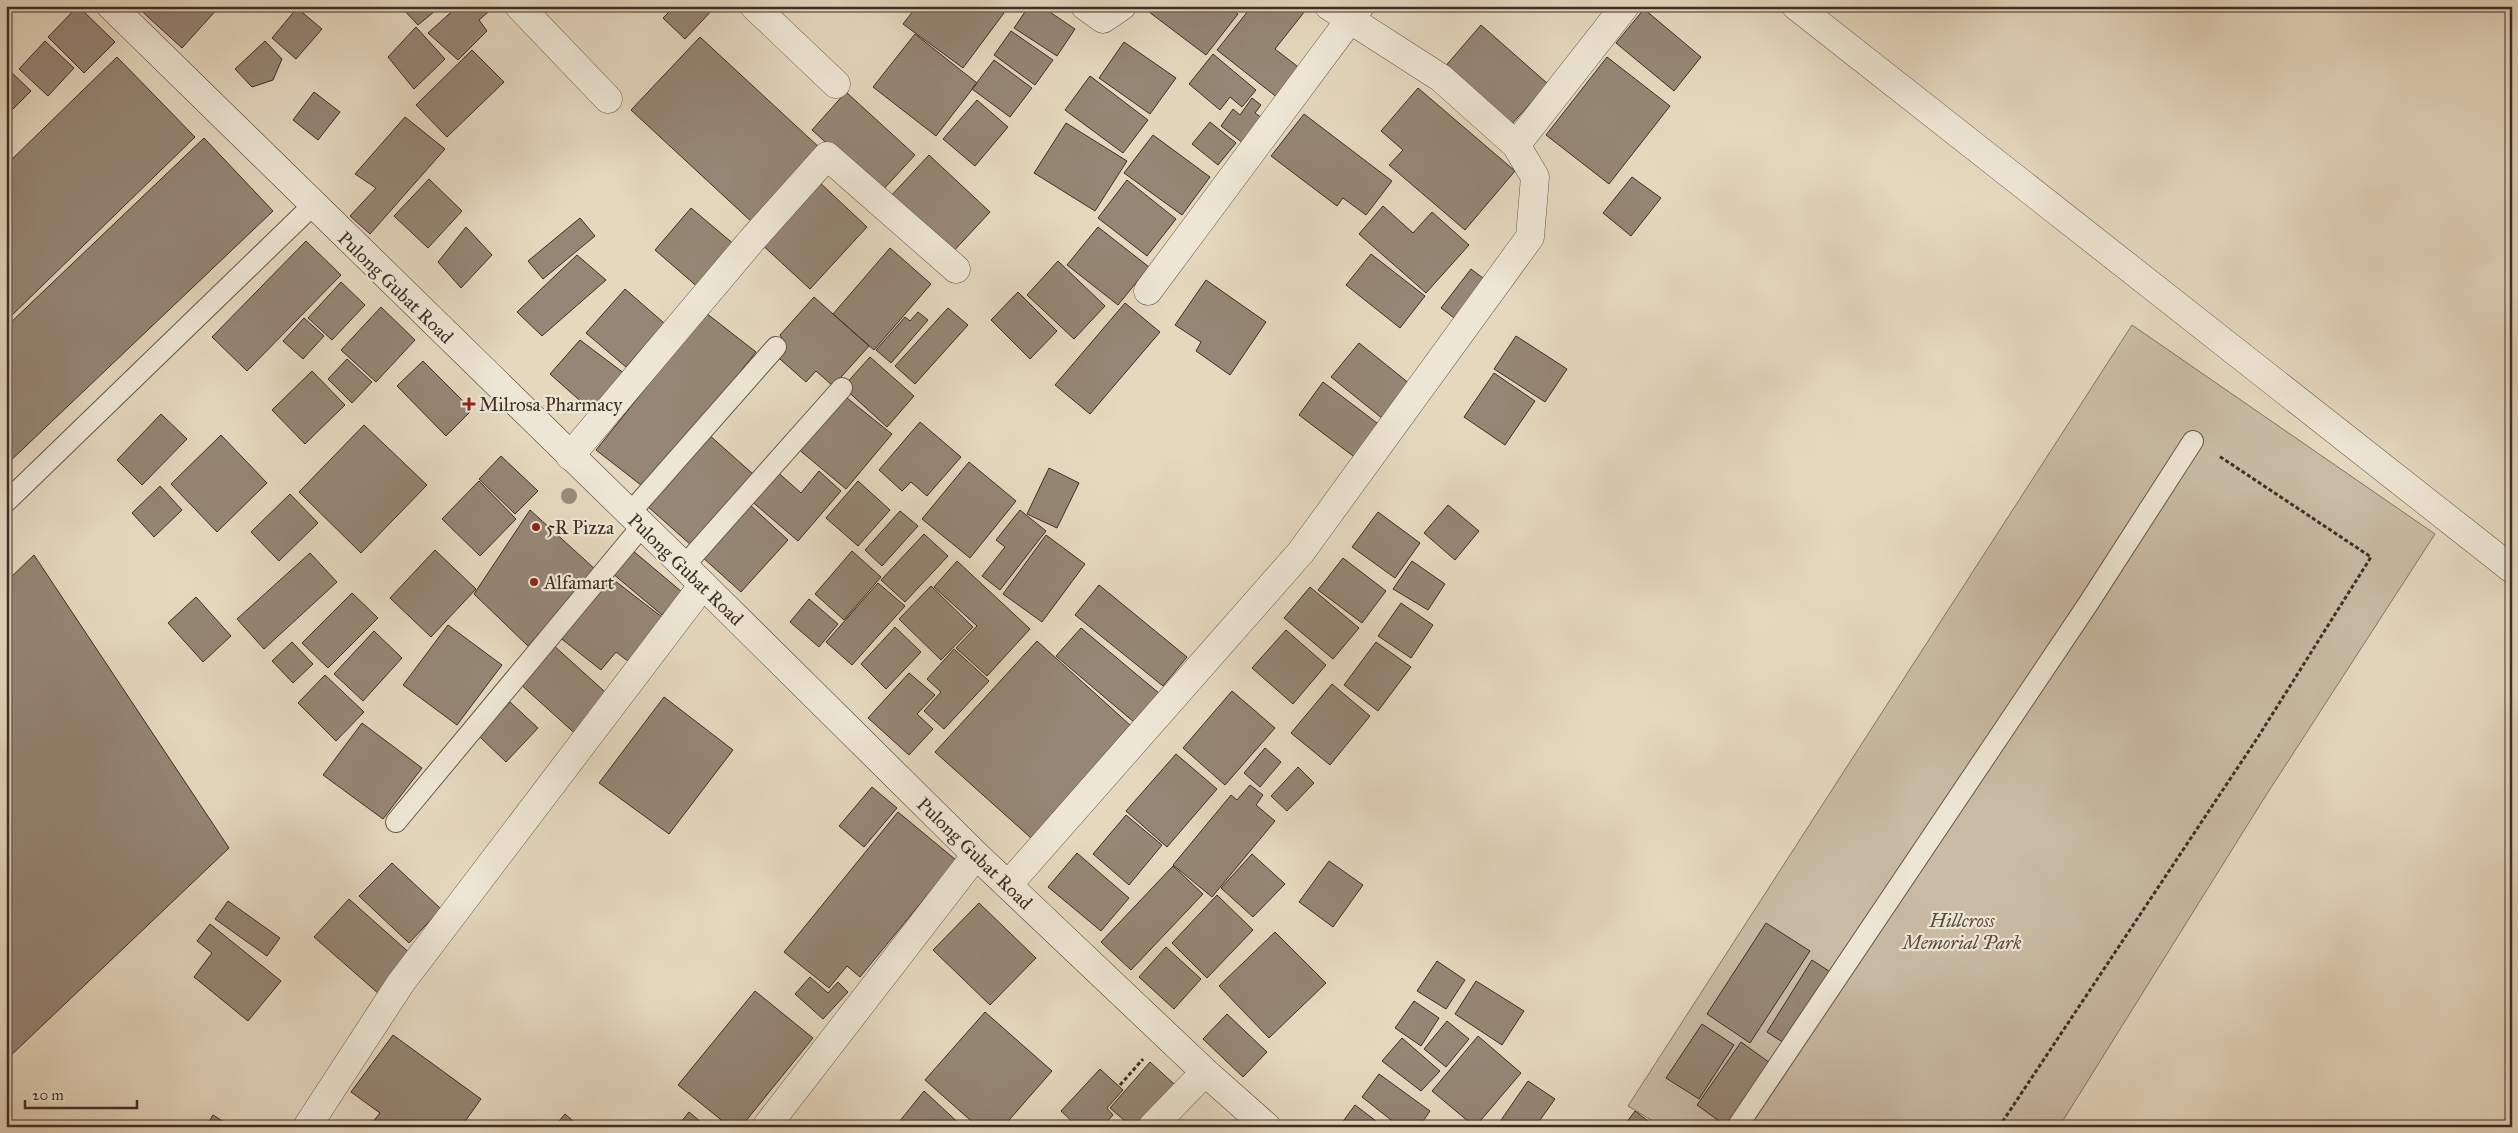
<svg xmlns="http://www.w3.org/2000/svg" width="2518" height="1133" font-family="'IM FELL Great Primer',serif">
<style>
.green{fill:#c9bba5;stroke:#847465}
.building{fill:#958675;stroke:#3e2e25}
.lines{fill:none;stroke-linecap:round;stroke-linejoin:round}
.service-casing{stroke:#68584c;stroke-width:22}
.minor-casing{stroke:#68584c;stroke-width:29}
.secondary-casing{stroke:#3e2e25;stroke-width:29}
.path{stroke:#3e2e25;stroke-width:3;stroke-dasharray:4 2.5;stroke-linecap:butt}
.service{stroke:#eee6d5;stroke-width:20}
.minor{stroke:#eee6d5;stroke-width:28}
.secondary{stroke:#eee6d5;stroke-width:28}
.tree{fill:#998a79}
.poi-dot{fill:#8f2418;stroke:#eee6d5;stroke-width:2}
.labels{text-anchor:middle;stroke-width:4.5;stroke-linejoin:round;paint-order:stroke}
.street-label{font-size:19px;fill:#3e2e25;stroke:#eee6d5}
.poi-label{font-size:19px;fill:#3e2e25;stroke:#eee6d5;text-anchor:start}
.park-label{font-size:19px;font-style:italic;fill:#5a4a3f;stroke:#eee6d5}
</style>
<rect width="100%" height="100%" fill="#e5d8bf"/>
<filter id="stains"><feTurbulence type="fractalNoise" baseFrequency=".004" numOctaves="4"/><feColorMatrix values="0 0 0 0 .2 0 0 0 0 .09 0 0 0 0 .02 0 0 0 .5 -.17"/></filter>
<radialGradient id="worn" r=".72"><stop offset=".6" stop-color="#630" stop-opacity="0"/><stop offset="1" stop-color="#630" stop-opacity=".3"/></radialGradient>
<path class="green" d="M2132 325 2435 534 2263 800 2059 1127H1663L1628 1106Z"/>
<path class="building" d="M78 6 115 42 84 73 48 37Z
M136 6H220L182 48Z
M400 6H441L418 25Z
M458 6H495L479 20 487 31 458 60 428 33Z
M675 6H716L685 39 663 18Z
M917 6H995L1004 13 963 68 903 24Z
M1029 6H1041L1075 29 1057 56 1014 28Z
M1153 6H1228L1238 14 1206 55 1149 12Z
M1252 6H1299L1305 11 1275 49 1306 73 1283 102 1217 50Z
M297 8 322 29 296 59 272 38Z
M1644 9 1701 57 1674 91 1616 43Z
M1481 25 1548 84 1509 127 1443 69Z
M416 27 445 59 414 89 388 57Z
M1011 31 1053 60 1035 85 994 55Z
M915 34 977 83 936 136 873 87Z
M700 37 822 150 754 224 631 110Z
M45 41 74 68 48 96 19 69Z
M265 41 282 59 273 80 252 87 235 69Z
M1124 42 1176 78 1150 114 1099 78Z
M472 50 504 82 447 137 416 105Z
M1213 54 1256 90 1242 107 1230 97 1220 110 1189 84Z
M117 57 195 137 6 321V165Z
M1607 57 1670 106 1609 184 1546 135Z
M994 60 1032 88 1010 117 972 89Z
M11 72 31 91 11 111 6 106V77Z
M1090 76 1148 120 1123 153 1065 110Z
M1418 88 1515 171 1465 230 1389 165 1403 150 1381 131Z
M314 92 340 112 318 140 293 120Z
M846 92 915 155 881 192 812 130Z
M1252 98 1261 105 1255 113 1262 118 1243 143 1221 126 1233 109 1240 115Z
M977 100 1008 127 975 166 943 139Z
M1304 114 1392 181 1366 215 1343 198 1337 206 1271 156Z
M405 117 445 149 370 234 350 216 376 188 355 174Z
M1210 122 1236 143 1218 165 1192 144Z
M1066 123 1127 161 1095 211 1034 173Z
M1153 135 1210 177 1182 215 1124 173Z
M204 138 273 211 6 465V327Z
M929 155 990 212 950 255 889 198Z
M1632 177 1661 198 1631 236 1603 213Z
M429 179 462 211 428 248 394 216Z
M816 179 867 227 810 289 758 241Z
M1127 180 1176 219 1147 256 1098 218Z
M1383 206 1413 233 1432 212 1469 245 1426 293 1359 234Z
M691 208 736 246 700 289 655 250Z
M580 218 595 236 543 279 528 261Z
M466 227 492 255 461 288 438 262Z
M1098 227 1149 267 1118 305 1067 265Z
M306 241 341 275 247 371 212 337Z
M890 248 931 284 874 350 833 314Z
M1371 254 1425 296 1400 328 1346 285Z
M577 255 606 280 542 336 517 312Z
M1058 261 1105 306 1074 339 1027 295Z
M1471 269 1492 285 1462 324 1441 308Z
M1206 280 1266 322 1230 375 1196 351 1201 342 1175 325Z
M341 282 365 305 332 340 308 318Z
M625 289 664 323 626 367 586 333Z
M1018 292 1057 331 1030 359 991 320Z
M814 297 869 346 833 386 816 371 806 382 772 352 783 340 780 335Z
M1125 303 1160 332 1090 414 1055 385Z
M381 307 415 340 376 382 341 350Z
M948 308 968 325 915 384 895 366Z
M918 312 928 320 891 363 876 350 905 317 910 321Z
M706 313 756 352 646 489 596 450Z
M304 318 324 336 303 359 283 341Z
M1516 336 1567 369 1545 402 1494 369Z
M580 340 629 377 595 414 550 374Z
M1359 343 1410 384 1383 419 1331 377Z
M870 357 914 396 887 427 843 387Z
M347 359 372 382 352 403 328 379Z
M423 361 472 410 446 436 397 386Z
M312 371 345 405 305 444 272 410Z
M1494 373 1535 401 1505 445 1464 417Z
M1323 382 1381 426 1357 459 1299 415Z
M842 394 892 434 846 489 797 448Z
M161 414 187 439 142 485 117 460Z
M920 422 961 457 927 496 911 482 902 491 879 470Z
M364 425 427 485 361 553 299 492Z
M708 434 753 474 691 545 646 505Z
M221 435 267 483 217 532 171 484Z
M501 456 538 491 515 514 479 479Z
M969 462 1016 501 970 558 922 519Z
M1049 468 1079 483 1057 528 1027 514Z
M774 469 801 493 819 471 841 491 798 541 749 499Z
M479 481 516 519 480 556 442 519Z
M858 481 890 510 858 546 826 518Z
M160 486 182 510 154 537 132 513Z
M290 494 318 523 279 561 251 532Z
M749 504 788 540 741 592 701 556Z
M1448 505 1479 531 1455 560 1424 533Z
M530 510 596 570 528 646 474 594Z
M1020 510 1046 531 1000 590 982 576 1005 547 996 540Z
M900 511 918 526 882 566 865 550Z
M1378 512 1420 543 1395 578 1352 547Z
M924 534 948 556 905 602 881 580Z
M1046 535 1085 564 1042 622 1003 594Z
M435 550 476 589 431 637 390 598Z
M632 550 682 592 662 615 612 573Z
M852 551 881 577 844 620 815 594Z
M310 553 337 582 264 649 237 619Z
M34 555 229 848 6 1060V582Z
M1343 558 1386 591 1362 623 1318 590Z
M957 561 1030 629 987 676 956 648 977 626 934 587Z
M1412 561 1445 584 1428 610 1393 589Z
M606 574 671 624 637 668 616 652 601 670 558 636Z
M878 583 905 606 852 665 826 642Z
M1099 585 1187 657 1163 686 1075 615Z
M931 586 973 627 941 660 899 619Z
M1310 587 1359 628 1333 659 1284 618Z
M352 593 378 618 328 668 302 643Z
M196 597 231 636 203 662 168 623Z
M809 599 838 624 819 647 790 622Z
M1401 603 1433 625 1411 658 1378 636Z
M448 625 502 665 457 725 403 685Z
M895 627 921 652 886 689 861 664Z
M1081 628 1160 694 1135 723 1056 656Z
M1286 630 1326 665 1293 704 1252 668Z
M374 631 402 658 363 701 334 674Z
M1037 641 1130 725 1031 838 935 752Z
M292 642 313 664 293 683 272 661Z
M1376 642 1411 667 1378 711 1344 685Z
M552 644 614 700 580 738 518 682Z
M954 649 989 681 944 729 924 711 941 692 927 679Z
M909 673 935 695 917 714 933 729 909 755 868 718Z
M325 675 364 712 336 741 298 703Z
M1332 684 1370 716 1330 765 1291 733Z
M1232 691 1275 728 1225 785 1183 748Z
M664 697 733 750 669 834 599 783Z
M510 702 538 728 506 762 479 736Z
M362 723 422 768 383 819 323 775Z
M1265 748 1281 762 1260 787 1244 773Z
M1176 754 1217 789 1167 847 1126 811Z
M1298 767 1314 783 1287 811 1271 796Z
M1250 785 1263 795 1256 805 1275 821 1212 897 1173 865 1231 795 1237 800Z
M872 787 897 808 864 847 839 826Z
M898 812 956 860 860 977 847 966 829 988 784 952Z
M1126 815 1162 845 1129 885 1093 854Z
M1077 853 1129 898 1101 931 1048 887Z
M1252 854 1285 884 1253 917 1221 888Z
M1329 861 1363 885 1333 927 1299 902Z
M392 863 441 909 409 943 359 896Z
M1173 866 1203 894 1131 970 1101 942Z
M1217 895 1253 930 1207 978 1172 943Z
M349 899 413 956 379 994 314 937Z
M228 901 280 938 267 956 215 919Z
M979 903 1036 958 990 1005 933 950Z
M1766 923 1810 951 1750 1043 1707 1014Z
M210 924 281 981 248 1021 194 977 212 953 197 941Z
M1275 932 1326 983 1269 1038 1219 986Z
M1166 947 1201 979 1174 1009 1139 977Z
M1812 960 1835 975 1790 1047 1767 1032Z
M1437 961 1465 980 1446 1009 1417 991Z
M810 977 828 993 838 982 848 992 823 1019 795 994Z
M1476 981 1524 1011 1502 1045 1455 1014Z
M755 991 813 1038 741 1127H730L678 1085Z
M1414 1001 1439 1018 1421 1046 1395 1028Z
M985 1012 1052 1071 1003 1127H978L925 1080Z
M1227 1014 1267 1052 1243 1077 1203 1039Z
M1447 1021 1469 1039 1446 1067 1424 1049Z
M1702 1024 1734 1045 1699 1099 1666 1078Z
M393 1035 481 1099 461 1127H377L372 1123 380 1113 351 1092Z
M1478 1036 1521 1073 1475 1127 1432 1091Z
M1402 1038 1440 1071 1421 1091 1382 1061Z
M1741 1042 1770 1063 1726 1126 1697 1105Z
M1150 1062 1174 1084 1136 1127H1132L1110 1108Z
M1100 1069 1123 1090 1107 1108 1113 1115 1102 1127H1078L1061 1111Z
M1379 1074 1430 1111 1419 1127H1400L1362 1097Z
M1528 1081 1555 1099 1535 1127H1503L1499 1123Z
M924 1091 963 1127H895Z
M1355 1105 1384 1127H1346L1341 1124Z
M1635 1111 1656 1127H1623Z
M689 1112 707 1127H677Z
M565 1114 580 1127H554Z
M213 1115 232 1127H206Z"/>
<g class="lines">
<g class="service-casing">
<path id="service" d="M6 502 313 205
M629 514 776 347
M684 566 842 388
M396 822 642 526
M1737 1127 2088 604 2193 441"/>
</g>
<g class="minor-casing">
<path id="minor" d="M519 6 608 99
M754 6 836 84
M1085 6 1103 19 1122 6
M1796 6 2512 569
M1516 145 1625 6
M1148 291 1360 6
M570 456 752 240 827 156 956 269
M1008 885 1301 552 1530 237 1535 177 1516 145 1441 78 1329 6
M307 1127 400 984 703 585
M766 1127 976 855
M1152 1127 1205 1072"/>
</g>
<g class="secondary-casing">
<path id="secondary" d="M111 6 684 566 976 855 1205 1072 1267 1127"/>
</g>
<path class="path" d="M1120 1085 1143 1059
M1999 1127 2258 737 2371 557 2219 456"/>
<use href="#service" class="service"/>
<use href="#minor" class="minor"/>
<use href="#secondary" class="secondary"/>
</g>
<circle class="tree" cx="569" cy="496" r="8"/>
<g class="poi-dot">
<path d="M466.5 396.5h5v5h5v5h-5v5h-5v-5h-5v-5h5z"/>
<circle cx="536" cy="527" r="5"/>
<circle cx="534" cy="582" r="5"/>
</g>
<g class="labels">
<g class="street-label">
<text transform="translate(396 287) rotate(44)" y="7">Pulong Gubat Road</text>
<text transform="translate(686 569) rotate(44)" y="7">Pulong Gubat Road</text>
<text transform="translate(975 853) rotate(44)" y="7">Pulong Gubat Road</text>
</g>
<g class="poi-label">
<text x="479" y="411">Milrosa Pharmacy</text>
<text x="546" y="534">5R Pizza</text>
<text x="544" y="589">Alfamart</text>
</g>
<g class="park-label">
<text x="1962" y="927">Hillcross<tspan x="1962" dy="22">Memorial Park</tspan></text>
</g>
</g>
<rect width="2518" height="1133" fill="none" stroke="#e5d8bf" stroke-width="25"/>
<rect x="8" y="8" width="2503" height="1118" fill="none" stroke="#3e2e25" stroke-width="2.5"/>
<rect x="12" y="12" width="2493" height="1108" fill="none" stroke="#3e2e25"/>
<path d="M25 1100v8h112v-8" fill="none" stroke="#3e2e25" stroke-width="2.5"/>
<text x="32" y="1100" font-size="15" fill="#3e2e25" stroke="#eee6d5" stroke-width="4" paint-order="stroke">20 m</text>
<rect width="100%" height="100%" filter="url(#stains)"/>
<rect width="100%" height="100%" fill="url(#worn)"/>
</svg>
